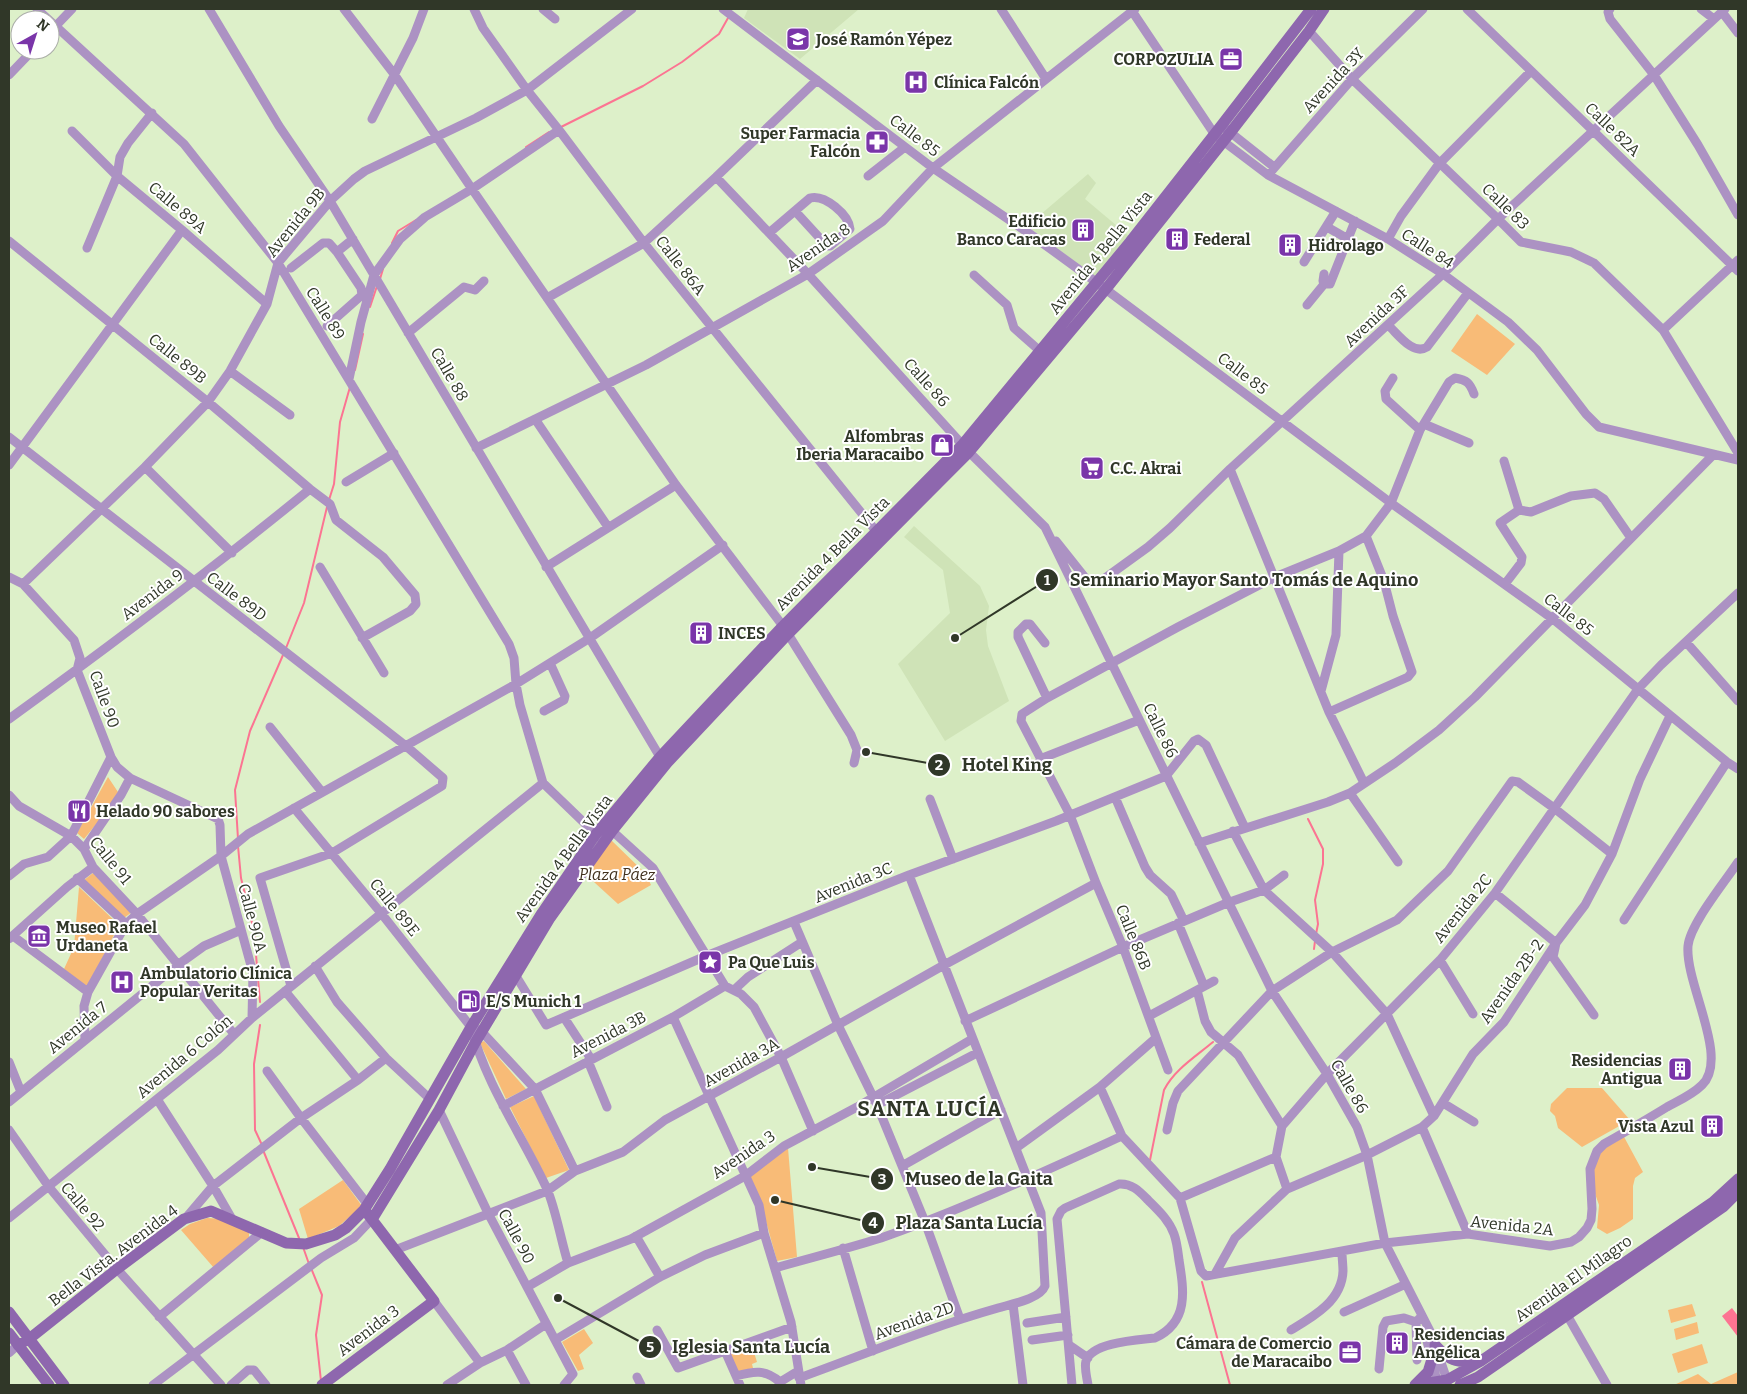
<svg xmlns="http://www.w3.org/2000/svg" width="1747" height="1394" font-family="Bitter,serif">
<style>
.built{fill:#cfe3b7}
.green{fill:#f8bb77}
.water{fill:#fc7492}
.lines{fill:none;stroke-linecap:round;stroke-linejoin:round}
.stream{stroke:#fc7492;stroke-width:2}
.street{stroke:#ac92c3;stroke-width:9}
.secondary{stroke:#8e67ae;stroke-width:11}
.labels{text-anchor:middle;stroke-width:4;stroke-linejoin:round;paint-order:stroke}
.poi-label{font-size:16px;font-weight:bold;fill:#303728;stroke:#fff;text-anchor:start}
.street-label{font-size:16px;fill:#303728;stroke:#fff}
.park-label{font-size:16px;font-style:italic;fill:#41301d;stroke:#fff}
.district-label{font-size:21px;font-weight:bold;letter-spacing:1px;fill:#303728;stroke:#fff}
.leader{fill:none;stroke:#303728;stroke-width:2}
.callout-dot{fill:#303728;stroke:#fff;stroke-width:2}
.mark-label{font-size:15px;text-anchor:middle;font-weight:bold;fill:#fff}
.callout-label{font-size:18px;text-anchor:middle;font-weight:bold;fill:#303728;stroke:#fff;stroke-width:4;stroke-linejoin:round;paint-order:stroke}
</style>
<rect width="100%" height="100%" fill="#ddf0c9"/>
<path class="built" d="M748 9H859L800 59 744 18Z
M1088 174 1096 183 1085 199 1129 236 1096 277 1027 226Z
M914 526 980 586 989 606 986 630 988 646 1009 701 945 741 898 664 950 613 943 570 904 537Z"/>
<path class="green" d="M1477 314 1515 344 1487 375 1451 351Z
M108 777 120 795 84 839 77 833Z
M610 839 646 874 651 885 618 904 583 872Z
M93 873 132 912 124 918 84 880Z
M79 887 119 925 87 988 64 969 74 947Z
M484 1041 526 1089 506 1099 480 1043Z
M1567 1088H1602L1630 1120 1582 1147 1558 1128 1555 1116 1550 1111 1551 1104Z
M534 1096 569 1170 546 1178 510 1107Z
M1623 1135 1643 1172 1635 1178 1633 1186V1219L1620 1228 1607 1234 1597 1228 1599 1205 1593 1188 1592 1171 1596 1155Z
M788 1148 797 1257 777 1261 762 1207 747 1177Z
M343 1180 362 1206 339 1226 308 1239 299 1209Z
M207 1218 224 1219 249 1232V1238L214 1268 181 1230 190 1224Z
M1692 1304 1696 1316 1671 1323 1668 1310Z
M1697 1322 1699 1333 1676 1340 1674 1329Z
M584 1329 593 1343 579 1355 584 1369 578 1371 562 1342Z
M1702 1344 1708 1363 1678 1373 1672 1354Z
M752 1346 757 1362 752 1364 753 1368 737 1372 729 1352Z
M1738 1372V1385H1674L1698 1374 1711 1384Z"/>
<path class="water" d="M1732 1308 1738 1316V1337L1722 1316Z"/>
<g class="lines">
<path class="stream" d="M561 127 643 86 682 62 719 34 728 18
M526 147 549 132
M392 243 398 231 416 220
M380 279 383 269
M370 307 377 286
M355 370 363 334
M329 500 334 484 340 422 350 387
M286 648 304 603 327 507
M1308 819 1323 849V864L1315 900 1318 924 1316 934
M238 839 235 790 250 731 283 655
M238 846 241 878 254 931 260 1002
M1314 949 1315 941
M260 1025 254 1064 255 1130 262 1145
M263 1150 299 1238
M1150 1160 1164 1090C1174 1070 1195 1057 1213 1042
M303 1247 309 1264
M311 1268 322 1295 316 1335 321 1381
M1202 1282 1230 1385"/>
<path class="street" d="M37 9 184 144 278 263 509 644 514 658 516 684 520 705 543 783 600 838
M209 9 279 126 330 201 374 275 660 757
M344 9 394 74 472 189 676 485 783 626 851 735 857 750 854 763
M474 9 483 28 527 90 559 130 644 243 876 531
M543 9 555 19
M723 9 933 168 1030 234 1096 282 1391 503 1553 619 1727 762 1738 769
M1001 9 1046 79
M1467 9 1738 271
M1610 9 1608 12 1610 19 1654 75 1698 145 1738 215
M1701 9 1714 19
M1132 11 1215 135 1268 175 1388 239 1443 274 1508 322 1537 350 1586 414 1599 427 1738 460
M1722 12 1738 33
M1309 31 1352 79 1498 219 1521 242 1571 252 1594 263 1663 330 1738 453
M50 32 72 9
M9 75 33 50
M372 119 413 38 424 9
M1226 129 1274 167
M72 131 117 176 182 230 267 304
M1268 175 1352 79 1423 9
M868 176 905 147
M716 177 808 274 969 452 1045 527 1272 991 1327 1074 1357 1127 1367 1155 1385 1243 1431 1333 1447 1380V1385
M1327 227 1348 239
M769 233 810 198C825 194 849 215 850 229L830 246H827L795 211
M1388 239 1401 216 1439 164 1531 71
M9 241 208 402 310 489 330 504 336 520 383 557 415 595 416 604 410 611 362 638
M87 248 117 176 120 157 128 143 152 113
M1304 262 1336 211
M291 268 323 243H329L337 252
M1324 274 1323 281 1325 283 1330 284 1355 221
M974 275 1007 305 1014 328 1040 351
M547 298 644 243 716 177 817 80
M1307 305 1325 283
M1388 325C1398 334 1413 356 1427 347L1468 293
M327 326 362 295 361 288 337 252 353 239
M1663 330 1738 260
M408 333 464 287 475 290 484 281
M230 371 290 415
M1393 378 1385 391 1386 399 1420 430
M349 379 361 322 374 275 400 239 425 217 472 189 559 130
M535 419 608 527
M1424 424 1469 443
M9 437 323 681 406 746 443 778 442 786 332 853 260 878 291 986
M476 448 646 365 808 274 883 221 933 168 1135 9
M1504 461 1519 510
M9 465 182 230
M145 467 232 553
M1230 469 1329 712 1364 783
M346 482 394 453
M1056 541 1087 580 1094 583 1101 581 1148 547 1170 528 1230 469 1443 274 1498 219 1725 9
M320 567 384 673
M546 567 676 485
M9 577 23 584 74 640 80 658 77 670 111 757 117 767 130 778 218 819 220 825 221 856 253 973 252 1018
M23 584 145 467 208 402 230 371 267 304 278 263 330 201 354 179 365 171 476 118 527 90 632 9
M1505 584 1521 563 1522 557 1500 523 1519 510 1531 512 1571 496 1595 493 1604 499 1631 538
M1686 642 1738 701
M1045 643 1030 624H1026L1018 632V637L1047 698
M1321 691 1336 635 1339 551
M544 711 564 700 565 696 550 663
M1329 712 1408 677 1412 672 1393 616 1384 581 1366 536
M9 719C111 645 212 569 310 489
M270 727 322 792
M1040 759 1139 720
M1350 793 1398 862
M9 795 19 806 71 836 84 849 93 867 137 914 234 1034
M1115 797 1145 867 1150 875 1171 894 1184 921
M930 799 953 859
M294 808 381 913 471 1027C486 1085 522 1135 547 1189 556 1210 561 1241 568 1263
M609 828 653 868 725 986 741 994 754 1007 781 1057 813 1131
M1233 831 1264 890 1332 952 1387 1014 1434 1116
M1199 843 1328 802 1350 793 1395 763 1439 730 1475 697 1713 455
M84 849 121 795 130 778
M9 876 24 864 48 857 71 836 111 757
M77 878 126 924
M1495 893 1556 943 1553 957 1555 960 1594 1015
M1624 920 1727 762
M794 922 838 1025 877 1105 925 1222 960 1319
M1178 923 1204 986
M13 936 88 992
M9 939 67 887 93 867
M1440 960 1473 1014
M315 966 337 1002 386 1058 430 1099
M516 976 546 1025 706 956 909 875 1056 821 1166 776 1194 741 1198 739 1206 745 1245 828
M734 990 748 977 802 942
M1197 990 1205 1021 1211 1032 1238 1055 1282 1126
M285 991 358 1080
M1149 1016 1214 981
M673 1017 759 1205 764 1233 791 1322 801 1385
M565 1019 591 1059
M965 1021 1123 947 1227 903 1264 890 1284 875
M476 1029 482 1032 535 1089 575 1171
M85 1040 84 1006 88 992 126 924 137 914 221 856 248 834 516 684 590 638 723 545
M588 1061 607 1107
M9 1062 21 1092
M1168 1070 1123 947 1096 883 1070 815 1021 721 1022 714 1047 698 1178 627 1275 577 1339 551 1366 536 1391 503 1420 430 1449 382 1455 378C1467 380 1470 383 1474 394
M267 1071 301 1118 368 1205
M1100 1087 1122 1136 1180 1198 1201 1271 1206 1276 1385 1243 1468 1234 1550 1246 1571 1242 1579 1237 1587 1228 1591 1220 1592 1209 1590 1169 1597 1151 1604 1144C1625 1132 1646 1120 1667 1107 1678 1101 1692 1095 1702 1085 1730 1058 1685 984 1688 946 1690 924 1725 882 1738 862
M157 1099 213 1186 232 1219
M9 1102 179 964 204 946 241 930
M1443 1103 1474 1122
M877 1105 977 1053
M503 1106 673 1017 725 986
M439 1110 488 1213 573 1374 564 1385
M1422 1127 1468 1234
M9 1130 49 1187 117 1269 221 1385
M1167 1130 1173 1103 1178 1091 1272 991 1332 952 1397 920 1448 871 1512 781 1518 782 1554 808 1612 854
M1016 1148 1100 1087 1156 1038
M1276 1157 1287 1189
M902 1166 1001 1110
M1180 1198 1276 1157 1282 1126 1327 1074 1440 960 1495 893 1638 689 1661 665 1738 593
M9 1218 218 1050 252 1018 543 783
M185 1219 213 1186 301 1118 358 1080 386 1058
M636 1236 660 1277
M843 1248 873 1351
M395 1250 547 1191 575 1171 623 1152 665 1120 781 1057 944 965 1096 883
M775 1268C810 1258 846 1249 881 1238 963 1209 1043 1172 1122 1136
M1215 1274 1235 1238 1287 1189 1367 1155 1422 1127 1434 1116 1473 1054 1504 1022 1556 943 1585 905 1612 854 1640 779 1670 716
M527 1287 568 1263 631 1239 745 1176 784 1146 857 1107 972 1039
M434 1301 480 1363
M1013 1304 1023 1385
M1344 1312 1406 1284
M1567 1315 1607 1385
M159 1317 262 1232
M1416 1322 1417 1360
M1027 1323 1066 1317
M657 1330 678 1368 792 1327
M1291 1330C1313 1317 1342 1301 1343 1271 1343 1265 1342 1258 1342 1252
M1425 1333 1438 1385
M555 1340 660 1277 705 1255 764 1233
M1032 1340 1068 1335
M1069 1345 1088 1358
M507 1350 526 1385
M725 1351 740 1385
M9 1353 18 1345
M1379 1369 1383 1327 1386 1321 1404 1318 1416 1322 1420 1318
M736 1376C754 1371 765 1369 780 1382
M637 1377 641 1385
M799 1378C865 1354 931 1327 998 1308 1012 1304 1040 1299 1045 1286L1041 1213 909 875
M153 1385 321 1258 354 1238 373 1218
M231 1385 248 1370H254L266 1385
M447 1385 480 1363 507 1350 546 1324
M779 1385 780 1382 798 1371
M1072 1385 1057 1219 1061 1211 1065 1208 1119 1184C1132 1183 1140 1192 1148 1200 1158 1210 1169 1220 1174 1234 1177 1242 1178 1252 1179 1260 1184 1291 1189 1322 1155 1338 1139 1340 1092 1342 1086 1361 1084 1368 1087 1378 1088 1385"/>
<path class="secondary" d="M373 1218 439 1110 475 1043 550 918 612 831 667 763 788 634 969 452 1106 289 1230 133 1309 31 1324 9
M9 1312 64 1385
M9 1333 49 1385
M18 1345 29 1339 117 1269 184 1219 211 1211 286 1243 306 1244 335 1235 346 1228 364 1210 390 1169 471 1027 542 913 596 834 660 757 783 626 963 444 1130 242 1221 126 1311 9
M1435 1345C1449 1360 1456 1364 1477 1361
M322 1385 434 1301 367 1213
M1415 1385 1428 1372 1432 1359
M1417 1385 1447 1380 1481 1361 1713 1202 1738 1179
M1460 1385 1478 1377 1723 1207 1738 1192"/>
</g>
<defs>
<g id="school-square" transform="scale(1.25)"><rect x="-9" y="-9" width="18" height="18" rx="4" fill="#7a35a9" stroke="#fff"/><path d="M0-5L7-2L0 1L-7-2ZM-4 1L0 2.5L4 1V4Q0 6-4 4Z" fill="#fff"/></g>
<g id="office-square" transform="scale(1.25)"><rect x="-9" y="-9" width="18" height="18" rx="4" fill="#7a35a9" stroke="#fff"/><path d="M-6-3h4V-5.5h4V-3h4V5H-6ZM-1-4.5V-3h2v-1.5ZM-6 0V1H6V0Z" fill="#fff"/></g>
<g id="hospital-square" transform="scale(1.25)"><rect x="-9" y="-9" width="18" height="18" rx="4" fill="#7a35a9" stroke="#fff"/><path d="M-5-5h3v3.5h4V-5h3V5h-3V1.5h-4V5h-3Z" fill="#fff"/></g>
<g id="pharmacy-square" transform="scale(1.25)"><rect x="-9" y="-9" width="18" height="18" rx="4" fill="#7a35a9" stroke="#fff"/><path d="M-2-6h4v4h4v4h-4v4h-4v-4h-4v-4h4Z" fill="#fff"/></g>
<g id="building-square" transform="scale(1.25)"><rect x="-9" y="-9" width="18" height="18" rx="4" fill="#7a35a9" stroke="#fff"/><path d="M-4-6H4V6H1V3H-1V6H-4ZM-2.5-4.3h1.7v1.8h-1.7ZM.8-4.3h1.7v1.8H.8ZM-2.5-1h1.7V.8h-1.7ZM.8-1h1.7V.8H.8Z" fill="#fff"/></g>
<g id="shop-square" transform="scale(1.25)"><rect x="-9" y="-9" width="18" height="18" rx="4" fill="#7a35a9" stroke="#fff"/><path d="M-5-2.5h2.3a2.7 3.5 0 0 1 5.4 0H5L5.5 6h-11ZM-1.5-2.5h3a1.5 2.3 0 0 0-3 0Z" fill="#fff"/></g>
<g id="supermarket-square" transform="scale(1.25)"><rect x="-9" y="-9" width="18" height="18" rx="4" fill="#7a35a9" stroke="#fff"/><path d="M-6-5.5h2.5l.6 2H6L4.5 2H-2.5L-4.4-4H-6ZM-1.5 3.2a1.3 1.3 0 1 0 .1 0ZM3 3.2a1.3 1.3 0 1 0 .1 0Z" fill="#fff"/></g>
<g id="restaurant-square" transform="scale(1.25)"><rect x="-9" y="-9" width="18" height="18" rx="4" fill="#7a35a9" stroke="#fff"/><path d="M-5-6h1v4h1v-4h1v4h1v-4h1v5L-1.5 .5V6h-2V.5L-5-1ZM5-6V6H3V1.5H1.5Q1.5-4 5-6Z" fill="#fff"/></g>
<g id="museum-square" transform="scale(1.25)"><rect x="-9" y="-9" width="18" height="18" rx="4" fill="#7a35a9" stroke="#fff"/><path d="M0-6L6-3V-2H-6V-3ZM-5-1h2V3h-2ZM-1-1h2V3h-2ZM3-1h2V3H3ZM-6 4H6V6H-6Z" fill="#fff"/></g>
<g id="sight-square" transform="scale(1.25)"><rect x="-9" y="-9" width="18" height="18" rx="4" fill="#7a35a9" stroke="#fff"/><path d="M0-6L1.8-2.2L6-1.7L2.9 1.2L3.7 5.4L0 3.3L-3.7 5.4L-2.9 1.2L-6-1.7L-1.8-2.2Z" fill="#fff"/></g>
<g id="fuel-square" transform="scale(1.25)"><rect x="-9" y="-9" width="18" height="18" rx="4" fill="#7a35a9" stroke="#fff"/><path d="M-5.5-6h7V0h2V4h1.3V-2.5L3-4.5l.8-.8L6-3V5H2.5V1h-1V6h-7ZM-4.2-4.7v3.2H.2V-4.7Z" fill="#fff"/></g>
</defs>
<g fill-rule="evenodd">
<use href="#school-square" x="798" y="39"/>
<use href="#office-square" x="1231" y="59"/>
<use href="#hospital-square" x="916" y="82"/>
<use href="#pharmacy-square" x="877" y="142"/>
<use href="#building-square" x="1083" y="230"/>
<use href="#building-square" x="1177" y="239"/>
<use href="#building-square" x="1290" y="245"/>
<use href="#shop-square" x="942" y="445"/>
<use href="#supermarket-square" x="1092" y="468"/>
<use href="#building-square" x="701" y="633"/>
<use href="#restaurant-square" x="79" y="811"/>
<use href="#museum-square" x="39" y="936"/>
<use href="#sight-square" x="710" y="962"/>
<use href="#hospital-square" x="122" y="982"/>
<use href="#fuel-square" x="469" y="1001"/>
<use href="#building-square" x="1680" y="1069"/>
<use href="#building-square" x="1712" y="1126"/>
<use href="#building-square" x="1397" y="1343"/>
<use href="#office-square" x="1350" y="1352"/>
</g>
<g class="labels">
<g class="poi-label">
<text x="816" y="45">José Ramón Yépez</text>
<text x="1214" y="65" text-anchor="end">CORPOZULIA</text>
<text x="934" y="88">Clínica Falcón</text>
<text x="860" y="139" text-anchor="end">Super Farmacia<tspan x="860" dy="18">Falcón</tspan></text>
<text x="1066" y="227" text-anchor="end">Edificio<tspan x="1066" dy="18">Banco Caracas</tspan></text>
<text x="1194" y="245">Federal</text>
<text x="1308" y="251">Hidrolago</text>
<text x="924" y="442" text-anchor="end">Alfombras<tspan x="924" dy="18">Iberia Maracaibo</tspan></text>
<text x="1110" y="474">C.C. Akrai</text>
<text x="718" y="639">INCES</text>
<text x="96" y="817">Helado 90 sabores</text>
<text x="56" y="933">Museo Rafael<tspan x="56" dy="18">Urdaneta</tspan></text>
<text x="728" y="968">Pa Que Luis</text>
<text x="140" y="979">Ambulatorio Clínica<tspan x="140" dy="18">Popular Veritas</tspan></text>
<text x="486" y="1007">E/S Munich 1</text>
<text x="1662" y="1066" text-anchor="end">Residencias<tspan x="1662" dy="18">Antigua</tspan></text>
<text x="1694" y="1132" text-anchor="end">Vista Azul</text>
<text x="1414" y="1340">Residencias<tspan x="1414" dy="18">Angélica</tspan></text>
<text x="1332" y="1349" text-anchor="end">Cámara de Comercio<tspan x="1332" dy="18">de Maracaibo</tspan></text>
</g>
<g class="street-label">
<text transform="translate(1333 80) rotate(-47)" y="6">Avenida 3Y</text>
<text transform="translate(1613 129) rotate(44)" y="6">Calle 82A</text>
<text transform="translate(915 135) rotate(37)" y="6">Calle 85</text>
<text transform="translate(1506 206) rotate(44)" y="6">Calle 83</text>
<text transform="translate(178 207) rotate(40)" y="6">Calle 89A</text>
<text transform="translate(295 222) rotate(-51)" y="6">Avenida 9B</text>
<text transform="translate(818 247) rotate(-34)" y="6">Avenida 8</text>
<text transform="translate(1428 248) rotate(33)" y="6">Calle 84</text>
<text transform="translate(1100 252) rotate(-51)" y="6">Avenida 4 Bella Vista</text>
<text transform="translate(681 265) rotate(52)" y="6">Calle 86A</text>
<text transform="translate(326 313) rotate(58)" y="6">Calle 89</text>
<text transform="translate(1376 316) rotate(-43)" y="6">Avenida 3F</text>
<text transform="translate(178 358) rotate(39)" y="6">Calle 89B</text>
<text transform="translate(1243 373) rotate(37)" y="6">Calle 85</text>
<text transform="translate(450 374) rotate(60)" y="6">Calle 88</text>
<text transform="translate(927 382) rotate(48)" y="6">Calle 86</text>
<text transform="translate(832 553) rotate(-45)" y="6">Avenida 4 Bella Vista</text>
<text transform="translate(152 594) rotate(-37)" y="6">Avenida 9</text>
<text transform="translate(237 596) rotate(37)" y="6">Calle 89D</text>
<text transform="translate(1569 614) rotate(38)" y="6">Calle 85</text>
<text transform="translate(105 699) rotate(70)" y="6">Calle 90</text>
<text transform="translate(1161 730) rotate(64)" y="6">Calle 86</text>
<text transform="translate(563 858) rotate(-54)" y="6">Avenida 4 Bella Vista</text>
<text transform="translate(111 860) rotate(51)" y="6">Calle 91</text>
<text transform="translate(853 882) rotate(-22)" y="6">Avenida 3C</text>
<text transform="translate(395 907) rotate(51)" y="6">Calle 89E</text>
<text transform="translate(1462 908) rotate(-51)" y="6">Avenida 2C</text>
<text transform="translate(253 918) rotate(75)" y="6">Calle 90A</text>
<text transform="translate(1134 937) rotate(68)" y="6">Calle 86B</text>
<text transform="translate(1511 981) rotate(-55)" y="6">Avenida 2B-2</text>
<text transform="translate(77 1027) rotate(-39)" y="6">Avenida 7</text>
<text transform="translate(608 1034) rotate(-27)" y="6">Avenida 3B</text>
<text transform="translate(184 1056) rotate(-40)" y="6">Avenida 6 Colón</text>
<text transform="translate(741 1062) rotate(-29)" y="6">Avenida 3A</text>
<text transform="translate(1350 1086) rotate(60)" y="6">Calle 86</text>
<text transform="translate(743 1154) rotate(-34)" y="6">Avenida 3</text>
<text transform="translate(83 1206) rotate(50)" y="6">Calle 92</text>
<text transform="translate(1512 1225) rotate(6)" y="6">Avenida 2A</text>
<text transform="translate(517 1236) rotate(62)" y="6">Calle 90</text>
<text transform="translate(113 1255) rotate(-37)" y="6">Bella Vista. Avenida 4</text>
<text transform="translate(1573 1278) rotate(-35)" y="6">Avenida El Milagro</text>
<text transform="translate(914 1320) rotate(-20)" y="6">Avenida 2D</text>
<text transform="translate(368 1330) rotate(-37)" y="6">Avenida 3</text>
</g>
<g class="park-label">
<text x="617" y="880">Plaza Páez</text>
</g>
<g class="district-label">
<text x="930" y="1116">SANTA LUCÍA</text>
</g>
</g>
<path class="leader" d="M955 638L1047 580M866 752L939 765M812 1167L882 1179M775 1200L873 1223M558 1298L650 1347"/>
<g class="callout-dot">
<circle cx="955" cy="638" r="5"/>
<circle cx="866" cy="752" r="5"/>
<circle cx="812" cy="1167" r="5"/>
<circle cx="775" cy="1200" r="5"/>
<circle cx="558" cy="1298" r="5"/>
<circle cx="1047" cy="580" r="12"/>
<circle cx="939" cy="765" r="12"/>
<circle cx="882" cy="1179" r="12"/>
<circle cx="873" cy="1223" r="12"/>
<circle cx="650" cy="1347" r="12"/>
</g>
<g class="mark-label">
<text x="1047" y="585">1</text>
<text x="939" y="770">2</text>
<text x="882" y="1184">3</text>
<text x="873" y="1228">4</text>
<text x="650" y="1352">5</text>
</g>
<g class="callout-label">
<text x="1244" y="586">Seminario Mayor Santo Tomás de Aquino</text>
<text x="1007" y="771">Hotel King</text>
<text x="979" y="1185">Museo de la Gaita</text>
<text x="969" y="1229">Plaza Santa Lucía</text>
<text x="751" y="1353">Iglesia Santa Lucía</text>
</g>
<rect width="1747" height="1394" fill="none" stroke="#303728" stroke-width="20"/>
<g transform="translate(35 35) rotate(39)"><circle r="24" fill="#ffffff" stroke="#acafa9"/>
<path d="M0-4L9 19L0 12L-9 19Z" fill="#7a35a9"/>
<text y="-8" font-size="14" font-weight="bold" text-anchor="middle" fill="#303728">N</text>
</g>
</svg>
